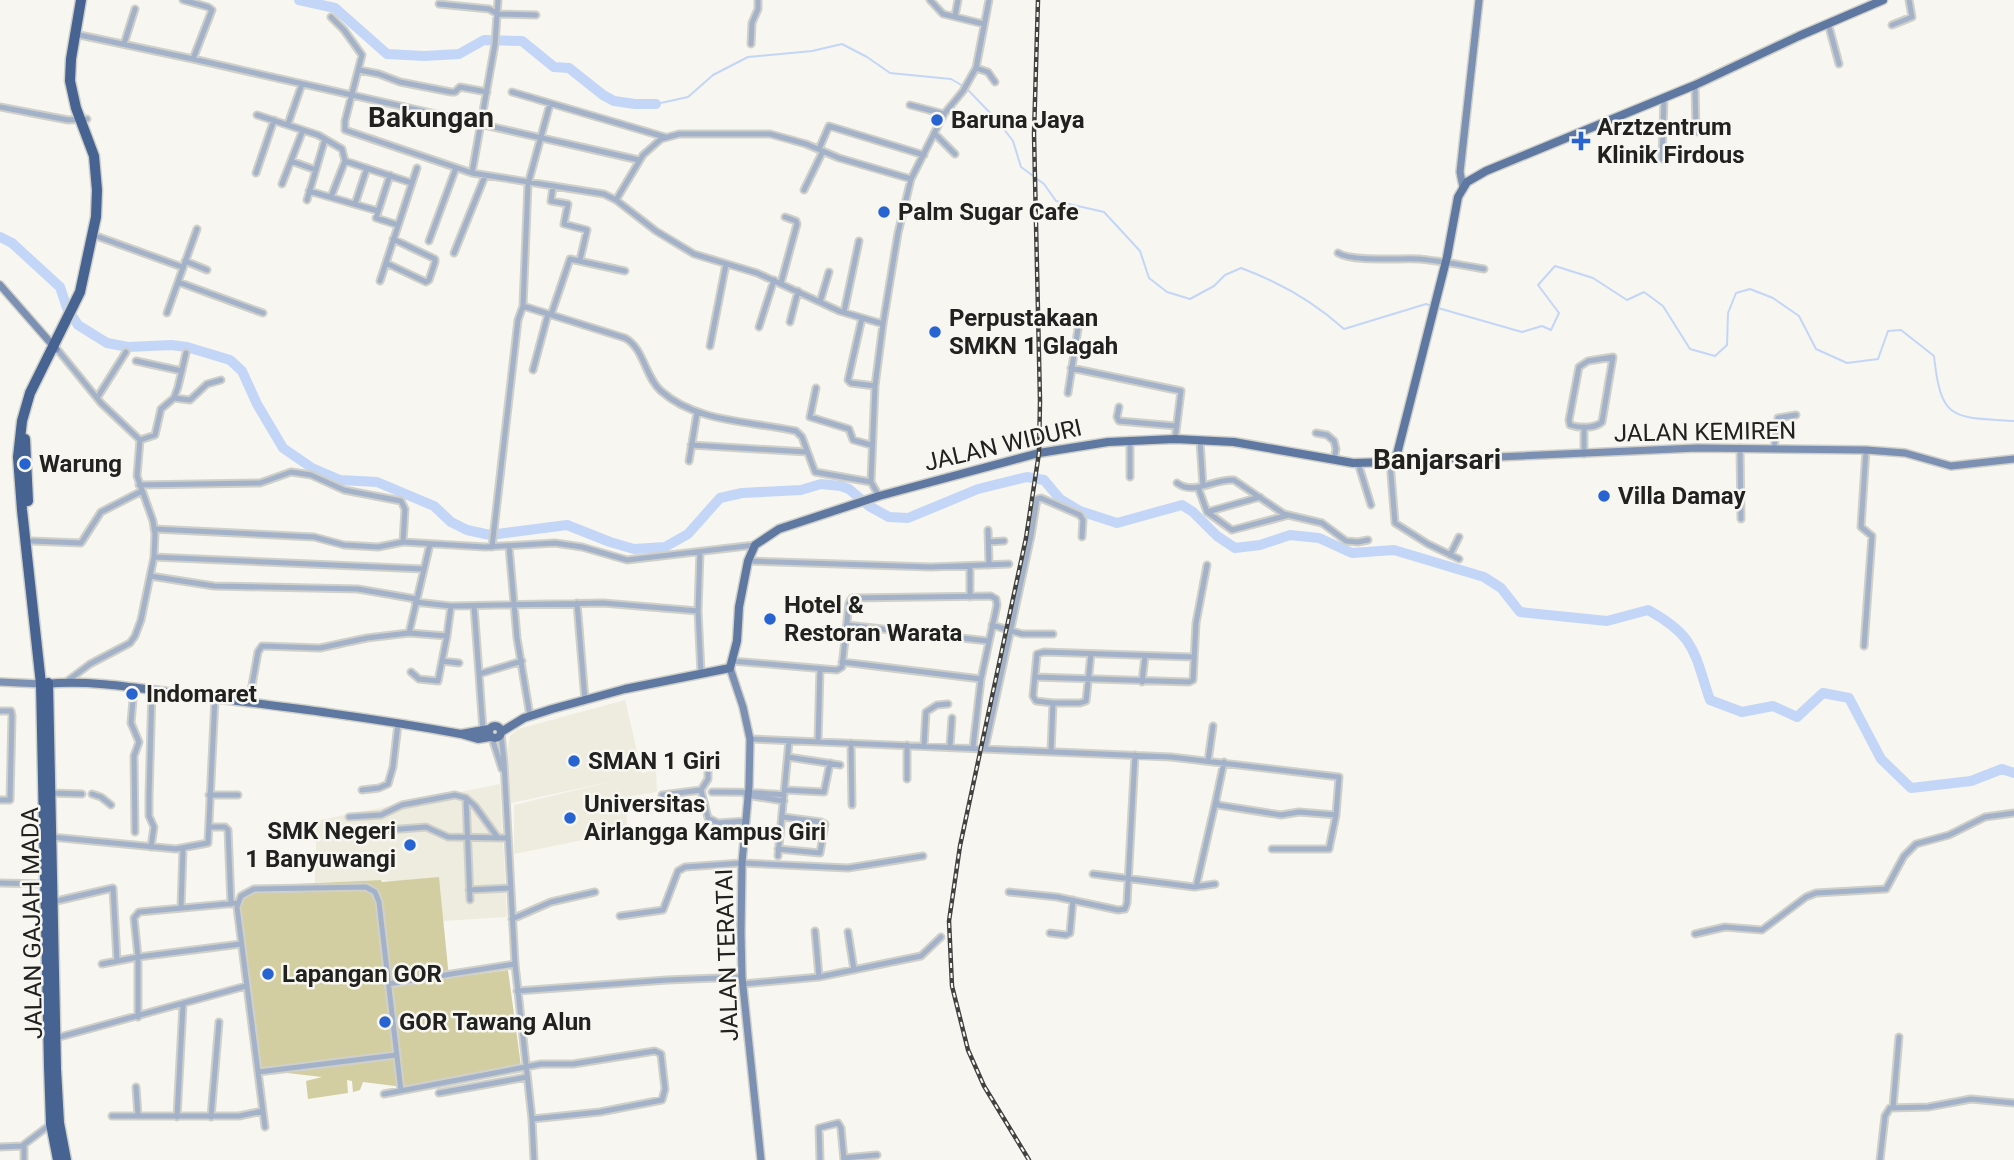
<svg xmlns="http://www.w3.org/2000/svg" width="2014" height="1160" font-family="Roboto,sans-serif">
<style>
.built{fill:#eeecde}
.garden{fill:#d3cea2}
.lines{fill:none;stroke-linecap:round;stroke-linejoin:round}
.stream{stroke:#c3d6f7;stroke-width:2}
.river{stroke:#c3d6f7;stroke-width:10}
.street-casing{stroke:#d0d0ca;stroke-width:9}
.secondary-casing{stroke:#d0d0ca;stroke-width:10}
.primary-casing{stroke:#d0d0ca;stroke-width:11}
.highway-casing{stroke:#d0d0ca;stroke-width:13}
.street{stroke:#a4b2c9;stroke-width:5}
.secondary{stroke:#7c90b3;stroke-width:7}
.primary{stroke:#5f78a2;stroke-width:8}
.highway{stroke:#476392;stroke-width:10}
.rail-casing{stroke:#41413f;stroke-width:4.5}
.rail{stroke:#f7f6f0;stroke-width:2;stroke-dasharray:5;stroke-linecap:butt}
.poi-dot{fill:#2764d1;stroke:#f7f6f0;stroke-width:2.5}
.labels{text-anchor:middle;stroke-width:5;stroke-linejoin:round;paint-order:stroke}
.poi-label{font-size:24px;font-weight:bold;fill:#21211f;stroke:#f7f6f0;text-anchor:start}
.street-label{font-size:24px;fill:#21211f;stroke:#f7f6f0}
.quarter-label{font-size:28px;font-weight:bold;fill:#21211f;stroke:#f7f6f0}
</style>
<rect width="100%" height="100%" fill="#f7f6f0"/>
<path class="built" d="M625 700 642 773 656 770 657 792 626 797 627 831 514 854V805L614 781 511 803 508 748 510 736 518 729Z
M500 784 507 917 443 921 440 885 381 880 315 883V868H317L315 821Z"/>
<path class="garden" d="M439 877 449 978 508 970 521 1066 403 1087 363 1082 360 1090 353 1092 352 1081 347 1080 348 1093 308 1099 306 1081 322 1077 261 1070 239 903 241 891 252 886 381 880 382 882Z"/>
<g class="lines">
<path class="stream" d="M967 89 997 120 1013 141 1021 167 1044 184 1056 201 1104 212 1140 251 1149 278 1167 292 1190 299 1214 286 1225 275 1241 268C1279 282 1313 301 1344 329L1426 304 1432 306
M656 104 688 97 713 75 748 57 812 51 842 44 867 57 890 73 951 79 963 86
M1438 308 1522 332 1542 326 1551 330 1559 313 1538 285 1555 266 1593 278 1627 300 1644 292 1663 306 1690 349 1715 356 1727 345 1728 313 1736 293 1750 289 1773 298 1799 316 1816 349 1847 363 1878 359 1888 331 1901 330 1934 356C1941 422 1953 417 2014 421"/>
<path class="river" d="M299 0 335 8 387 54 424 56 459 54 484 40 522 41 554 67 569 68 603 95 614 101 635 104H656
M0 237 12 243 60 287 67 308 78 325 107 343 128 347 171 345 187 347 230 360 242 371 257 404 283 448 312 468 340 480 377 482 434 506 451 522 467 530 490 535 567 525 610 542 634 549 665 547 688 534 720 498 742 493 801 490 821 484 841 486 849 489 869 506 889 517 908 518 978 489 1027 477 1044 480 1060 499 1080 511 1117 523 1182 505 1193 512 1217 536 1235 548 1260 545 1290 535 1319 538 1352 553 1394 550 1484 577 1501 588 1520 612 1607 621 1648 610C1696 636 1694 653 1710 700L1742 712 1773 706 1797 717 1823 693 1849 698 1881 759 1911 788 1971 781 2002 769 2014 773"/>
<g class="street-casing">
<path id="street" d="M183 0 208 7 212 10 193 59
M930 0 943 14 984 24
M439 4 489 9 498 14 536 15
M955 16 958 0
M331 17 344 30 362 55 345 121V130L472 173 604 194 616 200 656 231 694 254 757 273 839 311 883 324
M1828 23 1839 64
M1892 25 1912 17 1909 0
M75 34 193 59 639 160
M124 44 135 9
M751 44 752 23 758 9V0
M976 68 988 72 995 82
M359 70 379 74 400 82 451 92H455L460 87 487 92
M1695 85 1696 132
M512 92 665 137
M550 104 528 184 523 306 625 338C644 348 645 377 661 391 697 423 751 421 796 431L802 437 815 472 871 482
M910 105 944 114
M0 107 68 120 87 119
M257 115 318 135 342 149 345 161 331 197
M288 124 302 84
M934 133 955 154
M819 149 829 126 924 155
M1662 159 1664 98
M291 161 316 170
M345 161 412 183
M256 173 274 120
M472 173 495 44 498 0
M390 175 376 218 398 225
M282 184 303 130
M553 187 551 201 568 204 564 224 587 230 580 260
M804 190 823 151
M309 191 378 211
M307 200 325 139
M616 200 643 155 661 139 679 134H770L806 144 839 158 911 179
M355 204 367 168
M197 229 178 282 263 313
M99 237 182 267
M429 241 456 168
M454 253 485 176
M1338 253C1352 262 1400 258 1419 259 1440 261 1462 265 1484 269
M185 261 207 270
M386 263 426 282 429 280 435 262V259L393 239
M380 281 417 168
M781 283 797 224 796 221 785 217
M820 302 829 272
M844 312 859 241
M167 313 178 282
M551 315 570 259 625 271
M862 318 848 380 851 383 875 386
M790 322 798 291
M759 327 774 280
M710 346 726 264
M57 349 101 403 140 440 137 476 153 521 155 534 154 557 141 620 135 636 130 643 90 664 66 682
M1613 357 1602 422C1594 429 1579 428 1570 425L1569 420 1579 367 1588 361Z
M136 361 182 371
M1071 368 1181 391 1175 439
M533 370 548 314
M816 388 810 417 849 429 853 440 871 445
M1068 393 1080 316
M97 398 126 352
M174 398 190 400 207 384 221 380
M1119 407 1117 417 1119 421 1176 426
M1316 433 1327 435 1334 441 1336 449 1334 459
M140 440 155 435 161 409 174 398 178 387 186 353
M1130 440V477
M1200 441 1203 486
M691 445 807 452
M1740 448 1741 519
M1774 448 1778 418 1796 415
M1584 454V427
M689 461 697 413
M1390 462 1395 523 1428 544 1459 559
M1358 463 1371 505
M1177 483C1194 496 1215 478 1234 480L1284 514 1322 523 1346 541 1358 542 1368 540
M139 485 260 483 291 472 298 473 311 475 344 490 401 501 405 509 403 542
M1198 487 1207 512 1232 530 1289 515
M879 496 871 482 875 386 883 324 898 233 911 179 944 114 963 91 976 68 989 0
M1207 512 1260 497
M154 529 314 537 344 545 378 547 403 542 485 547 555 543 582 547 627 560 755 545
M988 530 989 565
M32 541 81 543 101 512 142 491
M989 542 1004 541
M509 546 517 638 530 716
M492 547 518 320 523 306
M700 552 698 611 701 673
M1450 555 1459 537
M154 557 423 569
M748 561 931 567 1009 564
M970 566V597
M150 576 214 586 358 589 416 599
M415 602 451 606
M577 603 585 700
M474 606 479 674
M847 625 988 641
M992 625 1022 634H1053
M409 633 447 636 451 606 603 603 698 611
M1864 646 1872 536 1861 527 1866 450
M442 661 459 663
M732 661 837 670 842 667 849 603 852 598 991 596 996 599 997 605 981 679 973 747
M842 662 981 679
M411 672 419 679 438 681 447 636
M1035 677 1189 682 1193 680 1196 623 1207 565
M1142 682 1145 656
M134 688 131 723 139 742 134 756 135 832
M249 702 258 652 262 646 320 648 367 638 409 633 430 544
M1053 703H1080L1086 701 1091 654
M0 711H11L12 716 10 800H0
M483 730 479 674 522 661
M501 734 504 762 515 964 532 1119 534 1160
M492 738 502 769
M750 739 1171 757 1339 777 1336 815 1329 849H1272
M818 742 820 669
M851 743 852 805
M907 745V779
M924 745 926 712 937 705 948 704
M950 746 952 718
M985 748 1031 536 1037 499 1041 498 1080 515 1083 520 1082 537
M1051 752 1053 703 1036 701 1033 696 1037 654 1044 652 1193 657
M788 757 840 765
M1208 761 1213 726
M1224 762 1216 800 1218 805 1281 815 1299 812 1336 815
M708 768V779L701 790 708 818 718 823 746 821
M362 790 379 788 388 784 393 767 398 724
M785 790 824 792 830 763
M712 792C737 792 760 792 784 795
M50 793 82 794
M92 794 101 797 111 805
M209 795H238
M662 795 701 790
M746 795 784 801
M466 798 475 806 498 838
M349 817 381 815 402 805 455 795 466 798 470 900
M209 827H225L228 830 231 904
M362 832 426 827 448 837 507 838
M51 837 176 849 208 843 215 698
M151 847 154 827 149 816V796L152 690
M778 849 820 853 825 824 821 822 783 817
M778 856 789 741
M1093 874 1194 887 1215 884
M0 883 45 884
M1196 887 1216 800
M469 890 510 888
M1009 892 1057 897 1118 910 1125 909 1127 903 1135 755
M52 902 113 888 117 961
M181 908 183 849
M620 916 663 910 678 871 685 867 742 863 848 868 923 856
M512 919 551 902 595 892
M815 931 819 977
M848 932 854 970
M1050 933 1066 935 1070 933 1073 900
M1695 934 1725 927 1762 930 1806 897 1816 893 1886 889 1904 856 1916 844 1949 835 1985 817 2014 813
M102 964 138 957 134 918 139 912 237 903
M388 984 515 964
M743 984 819 977 921 956 941 937
M517 991 667 980 742 977
M138 1017V957L241 944
M56 1038 246 986
M396 1055 258 1072 237 907 241 896 254 889 366 887 375 892 379 902 401 1091
M258 1072 265 1127
M136 1087 138 1116
M439 1093 527 1077
M384 1094 541 1064H573L655 1051 661 1054 665 1089 662 1100 600 1112 532 1119
M1893 1107 1899 1037
M112 1116H239L263 1111
M177 1117 183 1005
M211 1117 219 1022
M24 1145V1160
M0 1147 22 1146 51 1124
M844 1158 877 1155
M820 1160 819 1128 838 1123 841 1128 844 1160
M1880 1160 1885 1116 1890 1108 1928 1107 1971 1099 2014 1103"/>
</g>
<g class="secondary-casing">
<path id="secondary" d="M1463 187 1460 172 1479 0
M0 285 56 349
M1394 458 1430 460 1697 448 1866 450 1905 453 1951 466 2014 459
M730 668 743 707 750 739 749 786 742 863 741 933 742 977 761 1160
M0 682 41 684"/>
</g>
<g class="primary-casing">
<path id="primary" d="M45 684C95 679 148 690 198 696 286 707 374 718 461 734L489 729
M489 732a6 6 0 1 1 12 0a6 6 0 1 1-12 0Z
M501 732 524 718 552 709 625 689 730 668 737 641 739 607 748 561 755 545 779 529 879 496 1039 453 1108 442 1175 439 1234 442 1353 463 1390 462 1397 454 1447 257 1458 197 1467 182 1486 171 1695 85 1799 36 1883 0
M461 734 478 739 490 737"/>
</g>
<g class="highway-casing">
<path id="highway" d="M25 439 28 501
M48 683 56 1069 59 1123 66 1160
M58 1160 51 1124 49 1066 41 684 22 510 18 457 22 421 30 393 80 292 96 217 97 190 94 156 76 108 70 81 71 59 81 0"/>
</g>
<use href="#street" class="street"/>
<use href="#secondary" class="secondary"/>
<use href="#primary" class="primary"/>
<use href="#highway" class="highway"/>
<g class="rail-casing">
<path id="rail" d="M1029 1160 984 1086 968 1050 952 986 949 921 960 846 1026 538 1039 453 1040 401 1034 134 1038 0"/>
</g>
<use href="#rail" class="rail"/>
</g>
<g class="poi-dot">
<circle cx="937" cy="120" r="7"/>
<path d="M1577.5 130.5h7v7h7v7h-7v7h-7v-7h-7v-7h7z"/>
<circle cx="884" cy="212" r="7"/>
<circle cx="935" cy="332" r="7"/>
<circle cx="25" cy="464" r="7"/>
<circle cx="1604" cy="496" r="7"/>
<circle cx="770" cy="619" r="7"/>
<circle cx="132" cy="694" r="7"/>
<circle cx="574" cy="761" r="7"/>
<circle cx="570" cy="818" r="7"/>
<circle cx="410" cy="845" r="7"/>
<circle cx="268" cy="974" r="7"/>
<circle cx="385" cy="1022" r="7"/>
</g>
<g class="labels">
<g class="poi-label">
<text x="951" y="128">Baruna Jaya</text>
<text x="1597" y="135">Arztzentrum<tspan x="1597" dy="28">Klinik Firdous</tspan></text>
<text x="898" y="220">Palm Sugar Cafe</text>
<text x="949" y="326">Perpustakaan<tspan x="949" dy="28">SMKN 1 Glagah</tspan></text>
<text x="39" y="472">Warung</text>
<text x="1618" y="504">Villa Damay</text>
<text x="784" y="613">Hotel &amp;<tspan x="784" dy="28">Restoran Warata</tspan></text>
<text x="146" y="702">Indomaret</text>
<text x="588" y="769">SMAN 1 Giri</text>
<text x="584" y="812">Universitas<tspan x="584" dy="28">Airlangga Kampus Giri</tspan></text>
<text x="396" y="839" text-anchor="end">SMK Negeri<tspan x="396" dy="28">1 Banyuwangi</tspan></text>
<text x="282" y="982">Lapangan GOR</text>
<text x="399" y="1030">GOR Tawang Alun</text>
</g>
<g class="street-label">
<text transform="translate(1705 432) rotate(-1)" y="8">JALAN KEMIREN</text>
<text transform="translate(1003 445) rotate(-13)" y="8">JALAN WIDURI</text>
<text transform="translate(32 923) rotate(-91)" y="8">JALAN GAJAH MADA</text>
<text transform="translate(727 955) rotate(-92)" y="8">JALAN TERATAI</text>
</g>
<g class="quarter-label">
<text x="431" y="127">Bakungan</text>
<text x="1437" y="469">Banjarsari</text>
</g>
</g>
</svg>
